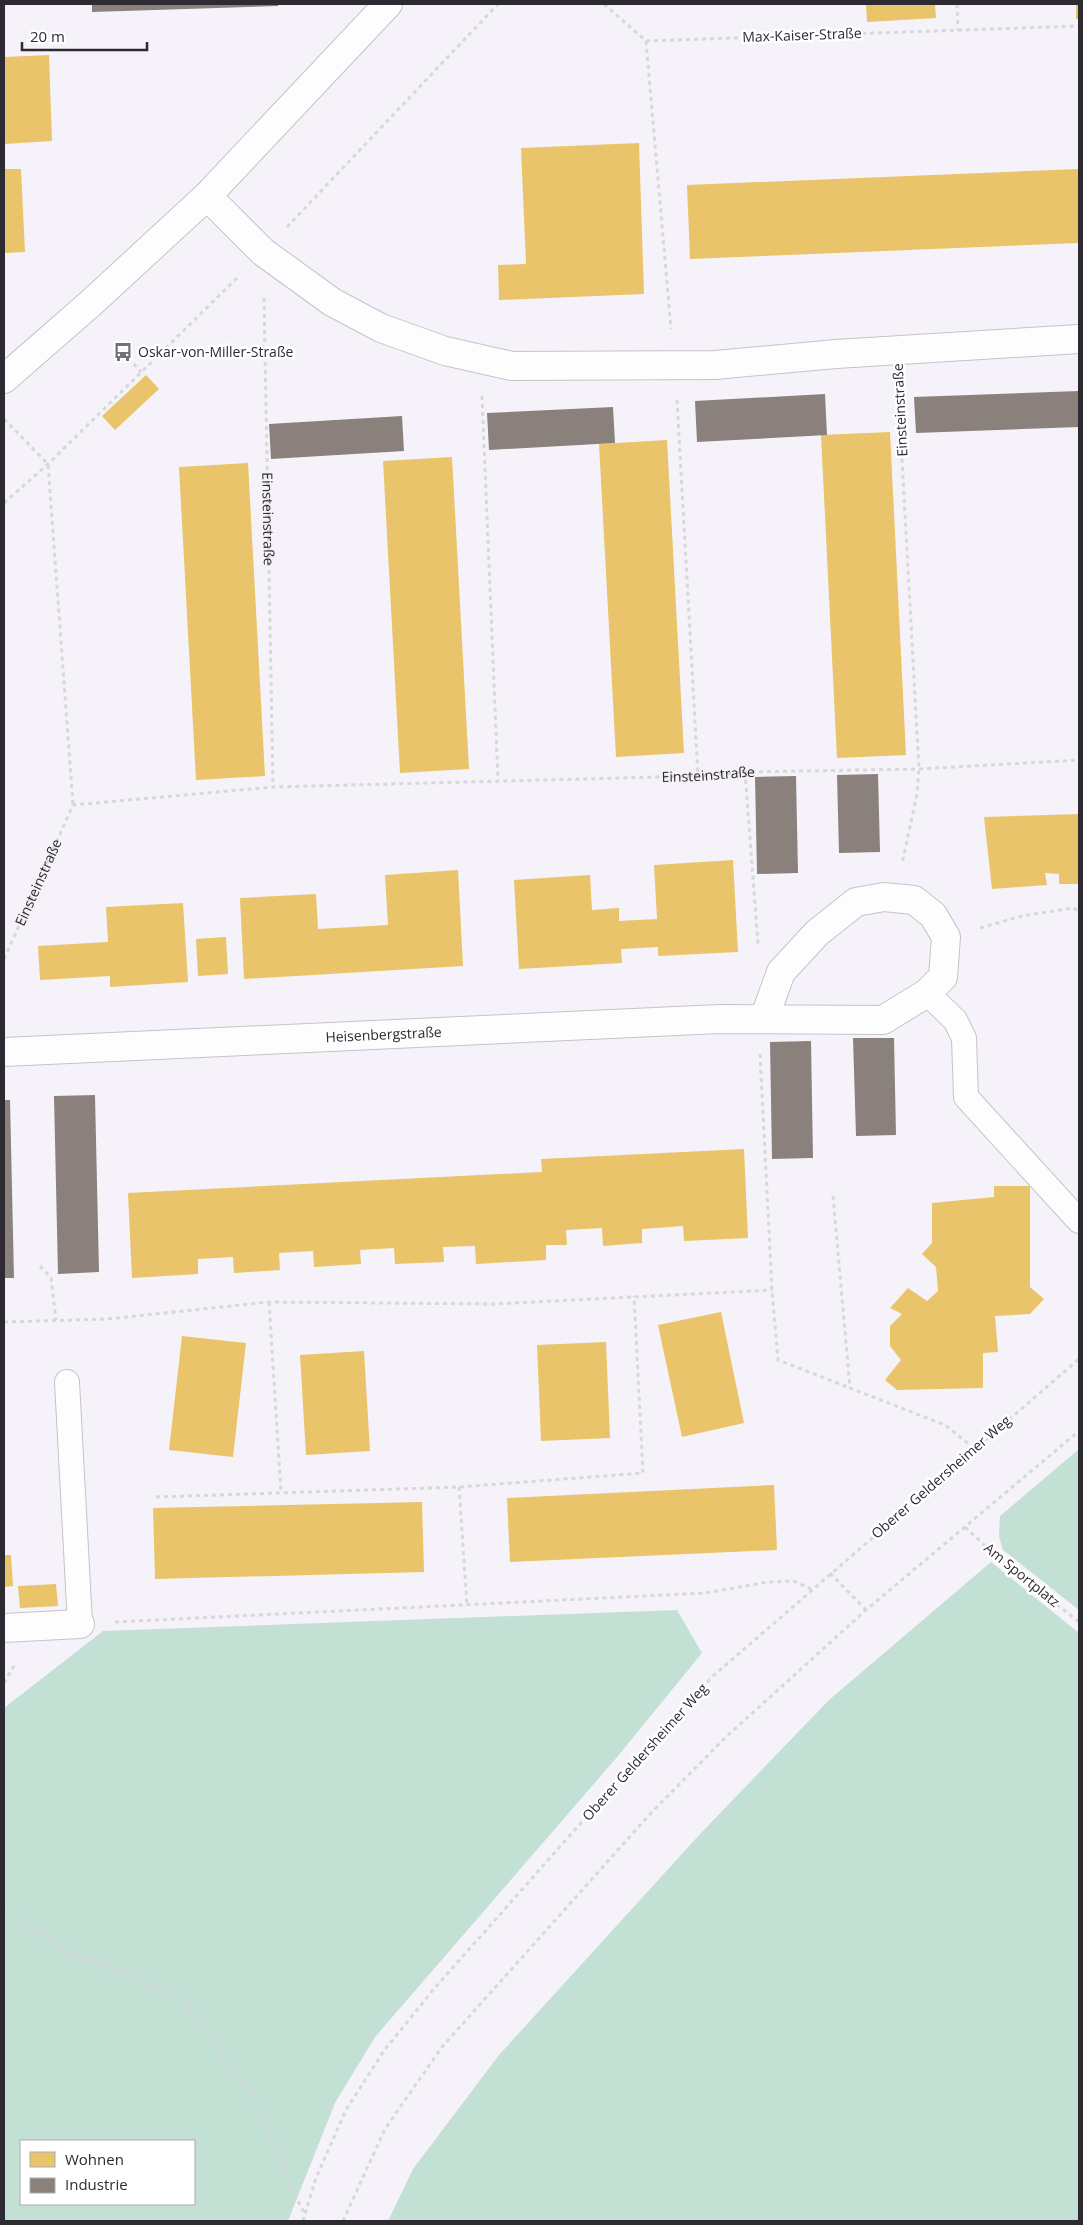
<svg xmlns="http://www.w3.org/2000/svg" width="1083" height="2225" font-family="'Open Sans',sans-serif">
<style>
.green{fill:#c3e0d5;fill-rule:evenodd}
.homes{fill:#e9c46a}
.industry{fill:#8a817c}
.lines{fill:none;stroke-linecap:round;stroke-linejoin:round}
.service-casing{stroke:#c6c2c9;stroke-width:26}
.minor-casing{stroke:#c6c2c9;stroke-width:30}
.path{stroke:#d8d7da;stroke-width:3;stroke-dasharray:4 4;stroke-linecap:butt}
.service{stroke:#fefdfe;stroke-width:24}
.minor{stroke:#fefdfe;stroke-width:28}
.labels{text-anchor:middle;stroke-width:5;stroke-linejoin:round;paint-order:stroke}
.street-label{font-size:14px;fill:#2e2a32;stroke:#fff}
.poi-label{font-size:14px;fill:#2e2a32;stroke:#fff;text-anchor:start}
</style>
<rect width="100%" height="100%" fill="#f6f2f9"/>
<path class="green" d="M1079 1449V1610L1003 1550 999 1536 1000 1516Z
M991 1562 1079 1633V2221H388L413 2169 499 2055 701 1833 829 1700Z
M677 1610 702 1653 618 1756 375 2037 335 2103 288 2221H4V1708L103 1631ZM194 2141V2204H21V2141Z"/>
<path class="homes" d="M866 4H935L936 18 867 22Z
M1076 4H1079V19H1076Z
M49 55 52 141 4 144V57Z
M639 143 644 294 499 300 498 265 526 264 521 148Z
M4 169H21L25 252 4 253Z
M1079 169V243L690 259 687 185Z
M146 375 159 389 115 430 102 416Z
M890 432 906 755 837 758 821 435Z
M667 440 684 753 616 757 599 444Z
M452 457 469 769 400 773 383 461Z
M248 463 265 776 196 780 179 467Z
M1079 814V884H1059V874L1045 873 1047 885 992 889 984 817Z
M733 860 738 952 658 956V947L621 949 622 963 519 969 514 880 590 875 592 910 619 908V921L657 919 654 865Z
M458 870 463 966 244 979 240 898 316 894 318 929 388 925 385 875Z
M183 903 188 982 110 987V976L40 980 38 946 108 942 106 907Z
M226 937 228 974 198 976 196 939Z
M744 1149 748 1238 684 1241 683 1226 642 1229V1243L603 1246 602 1228 566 1230 567 1245H546V1260L476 1264 475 1246 443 1247 444 1262 395 1264 394 1248 360 1250 361 1264 314 1267 313 1251 279 1253 280 1270 234 1273 233 1257 198 1259V1274L132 1278 128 1193 542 1172 541 1159Z
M994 1186H1030V1287L1044 1299 1030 1314 995 1316 998 1352 983 1353V1388L897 1390 885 1380 901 1360 890 1346V1326L902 1314 890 1308 908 1288 927 1301 938 1291 936 1267 922 1254 932 1243V1203L994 1197Z
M721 1312 744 1423 682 1437 658 1325Z
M182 1336 246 1343 233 1457 169 1450Z
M606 1342 610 1438 541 1441 537 1345Z
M364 1351 370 1451 306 1455 300 1355Z
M774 1485 777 1550 510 1562 507 1498Z
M422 1502 424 1572 155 1579 153 1508Z
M4 1555H11L13 1586 4 1587Z
M56 1584 58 1606 20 1608 18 1586Z"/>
<path class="industry" d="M92 4H278V6L92 12Z
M1079 391V427L916 433 914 397Z
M825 394 827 435 697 442 695 401Z
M613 407 615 443 489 450 487 413Z
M402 416 404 451 271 459 269 424Z
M878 774 880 852 839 853 837 775Z
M796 776 798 873 757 874 755 777Z
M853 1038H894L896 1135 856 1136Z
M811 1041 813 1158 772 1159 770 1042Z
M95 1095 99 1272 58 1274 54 1096Z
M4 1100H10L14 1278H4Z"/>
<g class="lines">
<g class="service-casing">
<path id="service" d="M927 993 955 1020 964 1038 966 1097 1079 1221
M67 1382 80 1624"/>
</g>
<g class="minor-casing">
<g id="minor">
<path d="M207 196 263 252 332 302 381 328 445 351 512 366 715 365 836 354 1079 339"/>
<path d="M4 379 91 303 207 196 388 4"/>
<path id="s3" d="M4 1052 720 1019 883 1020 927 993 943 977 946 937 933 915 914 900 884 897 856 902 817 933 781 972 764 1019"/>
<path d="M4 1628 80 1624"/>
</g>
</g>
<g class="path">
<path d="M604 4 646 41 671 329"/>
<path d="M957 4 958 30"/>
<path d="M646 41 1079 26"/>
<path d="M287 227 498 4"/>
<path id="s1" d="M264 298 273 787"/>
<path d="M123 352 141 372"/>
<path d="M898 387 919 769 917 794 902 864"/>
<path d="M482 396 498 780"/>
<path d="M677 400 698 776"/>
<path d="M4 419 48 464 73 805"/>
<path d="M4 503 48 464 238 277"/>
<path d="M745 772 758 944"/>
<path d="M980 928 1022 916 1073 908 1079 911"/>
<path id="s2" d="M4 959 73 805 273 787 698 776 745 772 919 769 1079 760"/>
<path d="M760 1054 772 1290 778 1360 850 1388"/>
<path d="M833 1196 850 1388 945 1425 974 1448"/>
<path d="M40 1266 51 1278 56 1320"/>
<path d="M269 1302 281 1493"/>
<path d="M4 1322 107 1319 269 1302 494 1304 772 1290"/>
<path d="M459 1487 467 1605"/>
<path d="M156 1497 459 1487 643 1473 634 1296"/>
<path d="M965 1527 997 1557 1079 1622"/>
<path d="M830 1573 866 1610"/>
<path d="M115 1622 705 1593 768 1582 794 1581 811 1589"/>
<path d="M4 1683 15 1664"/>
<path d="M4 1904 10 1914 63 1950 148 1983 186 2001 263 2113 292 2190 305 2214"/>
<path d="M303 2221 316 2178 346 2110 383 2052 433 1990 682 1709 713 1676 1079 1359"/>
<path d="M343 2221 385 2129 442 2047 651 1813 726 1737 866 1610 1079 1431"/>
</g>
<use href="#service" class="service"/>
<use href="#minor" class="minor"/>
</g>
<defs>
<g id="bus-bare" transform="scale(1.5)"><path d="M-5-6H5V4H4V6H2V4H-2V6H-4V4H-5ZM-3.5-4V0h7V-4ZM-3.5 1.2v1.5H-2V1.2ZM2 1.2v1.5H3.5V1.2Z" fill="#747078" stroke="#fff" stroke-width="2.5" paint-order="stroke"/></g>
</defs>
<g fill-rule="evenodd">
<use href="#bus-bare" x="123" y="352"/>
</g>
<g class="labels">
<g class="street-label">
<text transform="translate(802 35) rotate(-2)" y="5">Max-Kaiser-Straße</text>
<text transform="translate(900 410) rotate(-93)" y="5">Einsteinstraße</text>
<text dy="5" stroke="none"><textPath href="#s1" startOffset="221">Einsteinstraße</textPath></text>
<text dy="5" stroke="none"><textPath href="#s2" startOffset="805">Einsteinstraße</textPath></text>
<text dy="5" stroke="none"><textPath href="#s2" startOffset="84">Einsteinstraße</textPath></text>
<text dy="5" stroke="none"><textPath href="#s3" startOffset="380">Heisenbergstraße</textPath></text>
<text transform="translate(941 1477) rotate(-41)" y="5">Oberer Geldersheimer Weg</text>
<text transform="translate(1022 1575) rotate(39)" y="5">Am Sportplatz</text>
<text transform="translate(645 1752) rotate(-48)" y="5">Oberer Geldersheimer Weg</text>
</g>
<g class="poi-label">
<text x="138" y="357">Oskar-von-Miller-Straße</text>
</g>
</g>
<rect width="1083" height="2225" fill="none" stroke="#2e2a32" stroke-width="10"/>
<rect x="20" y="2140" width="175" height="65" fill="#ffffff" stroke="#abaaad"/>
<rect x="30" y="2152" width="25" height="15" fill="#e9c46a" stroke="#abaaad"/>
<text x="65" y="2165" font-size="15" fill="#2e2a32">Wohnen</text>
<rect x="30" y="2178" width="25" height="15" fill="#8a817c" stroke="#abaaad"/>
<text x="65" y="2190" font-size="15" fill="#2e2a32">Industrie</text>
<path d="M22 42v8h125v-8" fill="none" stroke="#2e2a32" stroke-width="2.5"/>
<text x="30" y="42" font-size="15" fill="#2e2a32" stroke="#ffffff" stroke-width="4" paint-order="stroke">20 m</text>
</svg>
